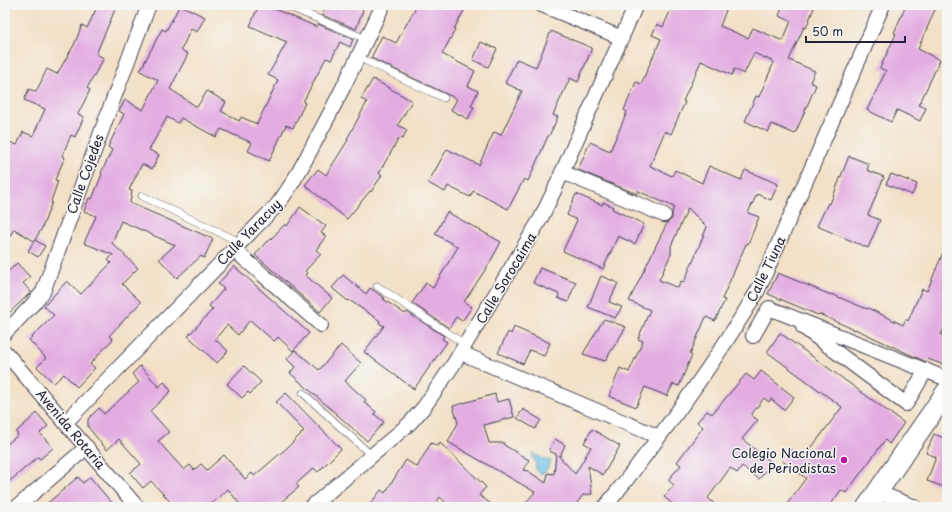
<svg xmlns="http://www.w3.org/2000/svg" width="952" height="512" font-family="'Playpen Sans',sans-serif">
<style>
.water{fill:#69c1e7;stroke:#467291}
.building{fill:#e3ade2;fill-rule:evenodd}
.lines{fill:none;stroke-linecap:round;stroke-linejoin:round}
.lane-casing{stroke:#413e50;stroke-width:8}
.street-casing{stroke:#413e50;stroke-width:16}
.secondary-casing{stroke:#413e50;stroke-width:22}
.lane{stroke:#fff;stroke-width:7}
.street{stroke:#fff;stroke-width:14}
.secondary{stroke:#fff;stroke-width:20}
.poi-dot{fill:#b5179e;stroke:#f6f6f2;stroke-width:1.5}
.labels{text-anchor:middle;stroke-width:3;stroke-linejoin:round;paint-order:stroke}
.street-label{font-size:13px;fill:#22223b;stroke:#f6f6f2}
.poi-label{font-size:13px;fill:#22223b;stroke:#f6f6f2;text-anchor:end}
</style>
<rect width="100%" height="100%" fill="#f6f6f2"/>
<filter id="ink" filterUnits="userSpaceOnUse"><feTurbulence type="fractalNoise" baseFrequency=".025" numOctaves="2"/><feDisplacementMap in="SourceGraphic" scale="8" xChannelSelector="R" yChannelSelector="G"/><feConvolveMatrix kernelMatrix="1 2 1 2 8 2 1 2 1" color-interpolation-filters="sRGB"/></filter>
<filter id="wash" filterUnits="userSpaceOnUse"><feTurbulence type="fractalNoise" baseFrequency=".012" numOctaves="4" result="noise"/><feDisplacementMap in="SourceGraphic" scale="16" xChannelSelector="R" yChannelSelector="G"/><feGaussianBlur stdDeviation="0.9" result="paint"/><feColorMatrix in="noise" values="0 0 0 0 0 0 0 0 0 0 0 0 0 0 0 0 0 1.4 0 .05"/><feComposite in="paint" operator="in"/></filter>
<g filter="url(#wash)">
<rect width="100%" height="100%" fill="#f3e0c6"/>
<path class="water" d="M534 453 543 459 551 461 545 472 541 474 536 471V463L532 456Z"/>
<g id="blocks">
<path class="building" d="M98 5H117L96 54 104 58 87 88 90 90 78 114 84 117 75 137 71 135 62 156 65 157 55 180 58 181 51 201 52 202 42 228 35 240 45 246 38 257 28 251 34 241 14 229 5 244V140L17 145 23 132 33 136 45 109 24 100 29 89 36 92 47 69 57 74 74 45 82 25 87 28Z
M180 5 205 17 197 32 191 29 181 50 188 54 170 89 197 107 207 91 226 102 221 111 239 121 241 117 257 124 278 80 268 75 287 42 250 26 259 5H265L317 27 318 24 353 39 350 47 340 42 331 60 326 58 303 102 305 103 293 128 286 125 269 161 248 151 252 143 221 129 216 137 181 118 178 123 167 117 149 150 159 155 152 169 142 164 129 190 132 191 130 203 213 239 204 258 201 256 177 278 159 259 175 245 121 221 112 243 138 268 122 284 141 302 109 336 113 339 90 364 95 368 77 387 64 374 54 383 37 367 46 358 29 340 54 315 44 306 67 281 81 294 111 263 108 260 113 255 84 243 96 216 84 211 89 198 92 199 102 174 101 173 112 150 108 147 124 114 119 111 125 100 143 110 158 80 140 71 162 29 166 31Z
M326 5H351L363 10 356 29 322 15Z
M417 5H467L454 29 455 30 442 54 475 71 468 86 478 91 471 106 474 107 468 119 451 110 457 99 371 58 382 36 396 43Z
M673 5H728L720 26 748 38 753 28 783 41 791 21 779 16 783 5H815L806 28 804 27 789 60 815 71 810 82 816 85 795 134 772 124 768 132 745 121 756 96 759 97 774 62 754 53 744 74 734 69 732 75 701 61 683 101 685 102 671 134 665 131 650 166 672 176 675 170 702 183 709 166 741 180 745 170 778 184 771 200 757 194 748 213 759 217 748 244H746L722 299 725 300 715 321 706 317 690 354 692 355 679 386 673 384 667 396 645 387 636 407 609 396 620 368 629 372 643 341 638 339 650 310 629 301 667 223 672 219V212L674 207 638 191 637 194 578 170 590 142 610 151 627 112 624 110 636 82 641 84 661 39 652 35 657 24 663 27ZM688 208 707 227 684 282 681 281 678 288 659 280 671 254V246Z
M906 5H937L918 49 940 60 919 105 926 108 920 121 897 110 891 122 867 110 886 71 880 68 896 34 894 33Z
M551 31 592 48 578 82 570 78 553 115 558 117 549 136H548L528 181 524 179 508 209 473 191 470 197 448 186 445 192 428 183 447 149 479 165 494 132 501 135 522 91 505 83 517 59 536 67Z
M481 42 497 49 488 67 473 60Z
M373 79 412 101 398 125 407 130 402 139 399 138 379 173 382 175 371 192 370 191 347 219 305 185 318 169 326 175 348 140 347 139 367 102 361 99Z
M849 156 869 164 867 170 884 177 868 215 880 220 868 248 817 226 828 203 830 204Z
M891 174 917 184 912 195 886 184Z
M576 194 602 205 603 202 613 207 612 209 644 224 635 244 618 236 603 269 563 251 577 220 567 215Z
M300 207 326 226 321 233 326 236 316 250 321 254 305 271 307 273 305 275 332 298 320 312 255 255 267 241 268 242 285 224 287 226Z
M447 212 501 242 489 264 464 302 472 307 462 321 456 317 449 328 412 303 426 283 433 288 458 247 435 234Z
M947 243V321L941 335 947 337V359L944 365 928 359 926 362 911 355 855 329V330L819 314 818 315 768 294 778 273 831 295V294L867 309 868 308 903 325 906 319 908 321 922 289 927 291Z
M17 263 30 277 23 283 31 292 5 317V275Z
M234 266 309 333 293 351 278 337 274 341 250 320 238 335 227 325 215 339 228 351 217 363 188 336 213 309 209 306 224 289 218 284Z
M540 268 576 282 568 302 558 298 559 294 533 283Z
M343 275 366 294 370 288 385 298 383 299 405 314 407 312 444 336 442 339 447 342 414 389 364 352 384 326 379 323 380 321 349 300 348 301 332 288Z
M601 276 618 283 609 302 622 307 615 318 588 307Z
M604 319 626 327 605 361 583 354Z
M514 327 550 343 544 356 530 350 523 364 498 353 508 332 511 334Z
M780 333 904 423 889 444 885 440 846 493 841 490 829 507H785L806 478 781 460 789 448 803 459 842 407 767 352Z
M341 345 361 363 345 381 366 400 364 402 376 412 374 414 384 422 367 441 290 373 295 367 287 359 295 350 319 370Z
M140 366 159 387 164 382 171 391 150 411 169 432 158 441 184 470 190 465 194 470 201 464 207 470 224 455 245 479 252 473 254 476 288 447 304 431 276 402 286 393 341 449 318 472 314 468 296 484 299 487 275 507H242L228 489 208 507H175L151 481 143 488 130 473 141 464 119 439 107 450 88 427V419L99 408 104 414 139 382 132 374Z
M244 366 261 382 250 394 248 392 242 398 227 384Z
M761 371 794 397 784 410 771 399 769 402 764 398 751 415 758 420 742 439 772 463 759 479 742 466 737 473 730 468 708 498 718 507H676L664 497 674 485 668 480 681 465 677 462 703 427 697 422 707 411 712 414 746 374 754 380Z
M495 394 497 402 509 399 514 417 484 425 489 443H504V445L529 460 523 470 528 471 546 483 548 473 554 474 556 454 549 451 555 439 565 445 560 456 558 455 575 474 591 447 584 443 592 429 620 446 603 475 588 466 592 494 583 495 574 507H522L535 492 448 442 458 423 453 406Z
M523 409 541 420 535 429 517 418Z
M37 413 48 426 40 433 53 448 40 459 38 457 5 485V446L18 435 16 432Z
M946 432H947V488L927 481 936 457 926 453 934 434 944 438Z
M431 443 438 446 440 443 486 487 479 495 495 507H450L440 497 434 507H368L381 490 385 493 406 460 417 467Z
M78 477 83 483 90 477 115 507H43Z"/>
</g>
</g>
<g filter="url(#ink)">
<use href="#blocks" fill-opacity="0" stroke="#413e50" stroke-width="1"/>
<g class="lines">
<g class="lane-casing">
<path id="lane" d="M285 5 366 39
M358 57 444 98
M142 196 240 242
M377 286 466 345
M303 393 372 456"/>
</g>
<g class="street-casing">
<path id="street" d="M542 5 622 38
M562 172 664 215
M233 249 321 325
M803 327 906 404 926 370
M5 333 32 305 43 292 107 116 149 5
M753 336 769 308 947 379
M5 352 137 507
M461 353 659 437
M66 422 277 205C294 183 306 159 319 134 342 92 362 48 383 5
M877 492 915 507
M17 507 87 447
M311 507 395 436 410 423 424 407 453 365 541 218 553 193 636 5
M605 507C660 438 713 366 758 290L883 5"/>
</g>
<g class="secondary-casing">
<path id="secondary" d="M867 507 947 391"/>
</g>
<use href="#lane" class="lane"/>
<use href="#street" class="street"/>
<use href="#secondary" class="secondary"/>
</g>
</g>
<circle class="poi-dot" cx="844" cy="460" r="4"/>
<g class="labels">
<g class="street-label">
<text transform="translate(85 174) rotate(-70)" y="5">Calle Cojedes</text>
<text transform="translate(249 232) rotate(-46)" y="5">Calle Yaracuy</text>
<text transform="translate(766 269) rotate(-64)" y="5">Calle Tiuna</text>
<text transform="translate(506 278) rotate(-59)" y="5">Calle Sorocaima</text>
<text transform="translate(71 429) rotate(50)" y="5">Avenida Rotaria</text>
</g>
<g class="poi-label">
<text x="836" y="458">Colegio Nacional<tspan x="836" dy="15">de Periodistas</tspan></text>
</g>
</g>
<rect width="952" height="512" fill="none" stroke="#f6f6f2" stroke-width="20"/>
<path d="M806 36v6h99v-6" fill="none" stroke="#22223b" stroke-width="2"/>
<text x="812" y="36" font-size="12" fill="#22223b" stroke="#f6f6f2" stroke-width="3" paint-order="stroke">50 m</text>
</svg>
